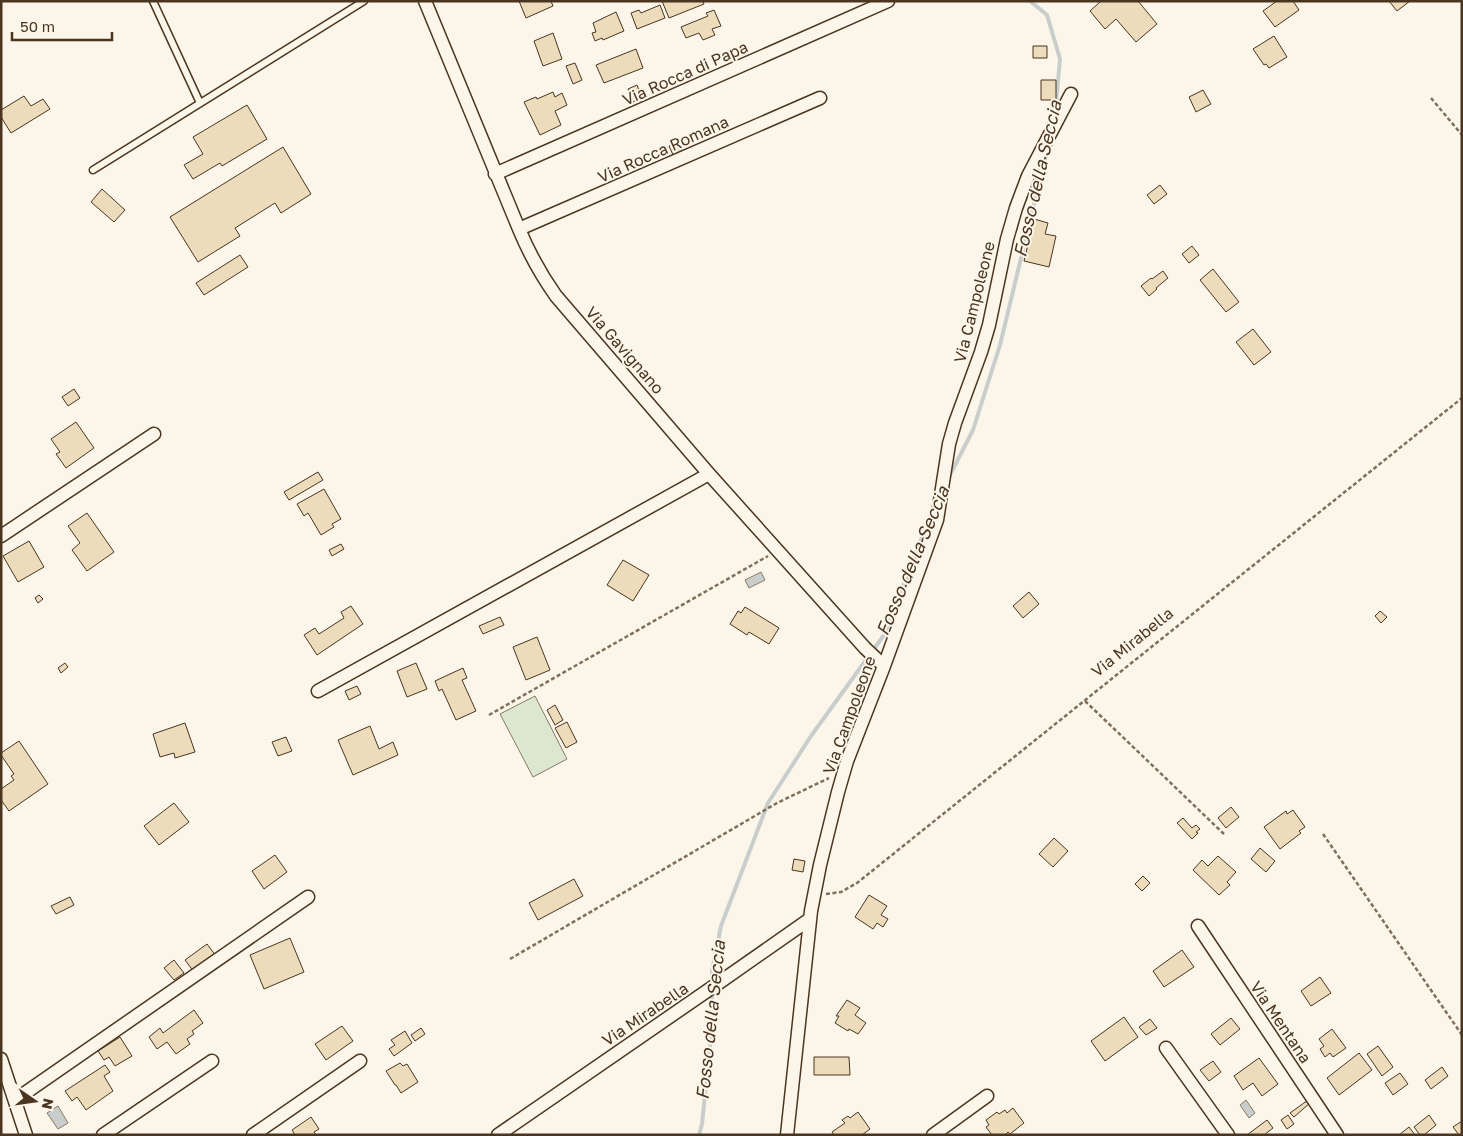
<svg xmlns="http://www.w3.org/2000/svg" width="1463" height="1136" font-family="'Golos Text',sans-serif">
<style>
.green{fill:#dce7d0;stroke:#887966}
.water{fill:#c9cecd;stroke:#887966}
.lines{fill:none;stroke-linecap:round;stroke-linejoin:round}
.stream{stroke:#c9cecd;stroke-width:4}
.building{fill:#ecdcbc;stroke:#4a3520}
.service-casing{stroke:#4a3520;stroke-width:9}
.minor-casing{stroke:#4a3520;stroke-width:15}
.path{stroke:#7f6f5c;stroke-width:2.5;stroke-dasharray:4 2.5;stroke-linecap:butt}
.service{stroke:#fbf6e9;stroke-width:6}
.minor{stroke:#fbf6e9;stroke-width:12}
.labels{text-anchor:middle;stroke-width:4;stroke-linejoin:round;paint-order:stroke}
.street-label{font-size:16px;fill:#4a3520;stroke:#fbf6e9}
.water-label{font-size:18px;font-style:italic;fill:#4a3520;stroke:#fbf6e9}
</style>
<rect width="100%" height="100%" fill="#fbf6e9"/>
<path class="green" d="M535 696 567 759 533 777 500 714Z"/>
<path class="water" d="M761 572 765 580 749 588 745 580Z
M1246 1100 1255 1113 1249 1118 1240 1105Z
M58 1106 68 1123 58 1129 47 1113Z"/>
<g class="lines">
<path class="stream" d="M1030 1 1047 15 1060 59 1055 114
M949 477 973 430 1000 345 1046 155
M712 983V971L721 926 768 803 811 736 884 635 934 506
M699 1135 702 1124 711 1037 712 990"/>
</g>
<path class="building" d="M519 1H551L553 6 526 18Z
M662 1H703L704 4 669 18Z
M1101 1H1138L1157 24 1136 42 1116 19 1105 29 1090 11Z
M1277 1H1293L1299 10 1275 27 1263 11Z
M1389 1H1410L1397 11Z
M660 5 665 18 637 29 631 13 639 10 641 13Z
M714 10 721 26 712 29 715 35 703 40 699 33 686 38 681 27 708 16 706 13Z
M616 12 624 31 603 40 602 38 595 41 592 33 596 32 593 23Z
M553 33 562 59 543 66 534 41Z
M1274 36 1287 57 1269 68 1266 64 1264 65 1253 49Z
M1033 46H1047V58H1033Z
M636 49 643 68 604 83 596 65Z
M575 63 582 80 573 84 566 66Z
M1041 80H1056V100H1041Z
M637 85 642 98 633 102 628 89Z
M1203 90 1211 104 1196 112 1189 97Z
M553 92 555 97 562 93 567 105 555 111 561 125 540 135 524 102 536 97 537 99Z
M24 96 31 106 43 99 50 109 11 133 1 117V110Z
M247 105 267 139 222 166 220 163 193 179 184 165 203 154 193 137Z
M678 142 683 153 674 157 669 146Z
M283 147 311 194 281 213 275 203 235 228 240 236 198 262 170 217Z
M1160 185 1167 194 1154 204 1147 195Z
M102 189 125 210 114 222 91 202Z
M1034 219 1048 223 1045 234 1056 236 1049 267 1024 261Z
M1192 246 1199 255 1189 263 1182 254Z
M240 255 248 267 204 295 196 283Z
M1213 269 1239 302 1226 312 1200 280Z
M1163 271 1168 278 1156 288 1157 289 1149 296 1141 286 1151 278 1152 279Z
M1253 329 1271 352 1254 365 1236 342Z
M74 389 80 398 68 406 62 397Z
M76 422 94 448 66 468 56 454 60 452 51 439Z
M318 472 323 480 289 500 284 492Z
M324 489 341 519 332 524 334 527 321 535 308 513 304 516 297 504Z
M87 513 114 552 87 571 72 550 80 543 68 526Z
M29 541 44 567 18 582 3 556Z
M341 544 344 549 332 556 329 550Z
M623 560 649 575 633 601 607 585Z
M1029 592 1039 604 1023 618 1013 606Z
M39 595 43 599 38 603 35 598Z
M351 606 363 624 317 655 304 635 315 628 319 634 344 618 341 612Z
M745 607 779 628 769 644 749 632 747 635 730 624 738 611 741 613Z
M1380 611 1387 617 1381 623 1375 616Z
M500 617 504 625 483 634 479 626Z
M537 637 550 670 526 680 513 647Z
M65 663 68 667 61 673 58 668Z
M416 663 427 689 407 697 397 671Z
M463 668 467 678 462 680 476 711 456 720 442 689 439 691 435 681Z
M357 686 361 694 349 700 345 691Z
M555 705 563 720 555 725 547 710Z
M567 722 577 742 566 748 555 728Z
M185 723 195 752 175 758 174 753 160 757 153 734Z
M370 726 379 749 393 742 398 755 353 775 338 740Z
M286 737 292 751 278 756 272 742Z
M19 741 48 784 9 811 1 800V789L14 780 11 776 14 774 1 755V753Z
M174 803 189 822 159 845 144 826Z
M1231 807 1239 817 1226 828 1218 818Z
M1293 810 1305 827 1299 831 1301 833 1280 849 1264 827 1286 811 1287 814Z
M1183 818 1192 828 1196 825 1200 829 1196 832 1198 833 1192 839 1177 823Z
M1054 838 1068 851 1053 867 1039 854Z
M1260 848 1275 861 1266 872 1251 859Z
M275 855 287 872 264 889 252 871Z
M1218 856 1236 872 1227 882 1230 885 1219 895 1193 870 1202 860 1208 866Z
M794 859 805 861 803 872 792 870Z
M1143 876 1150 883 1142 891 1135 884Z
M574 879 583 896 538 920 529 903Z
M869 895 887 906 881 915 888 919 883 927 877 923 873 929 855 917Z
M70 897 74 905 56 914 51 906Z
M290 938 304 972 264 989 250 955Z
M207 944 216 956 194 972 185 960Z
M1182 950 1194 967 1164 987 1153 971Z
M174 960 184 973 174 980 164 968Z
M1320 977 1331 993 1311 1006 1301 991Z
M847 1000 860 1008 855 1015 866 1023 858 1034 849 1029 848 1031 835 1023 839 1016H836Z
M194 1010 203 1023 192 1031 194 1034 187 1039 190 1044 176 1054 167 1042 157 1049 149 1037 160 1028 163 1033Z
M1124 1017 1138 1037 1105 1061 1091 1041Z
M1231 1018 1240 1029 1220 1045 1211 1034Z
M1150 1019 1157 1028 1146 1035 1139 1027Z
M342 1026 353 1041 326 1060 315 1044Z
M421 1028 425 1034 415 1041 411 1035Z
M1332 1029 1346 1048 1333 1057 1330 1053 1325 1057 1320 1049 1324 1046 1319 1039Z
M405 1031 412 1043 394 1056 389 1049 395 1045 391 1040Z
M120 1037 132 1056 115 1066 109 1057 104 1060 98 1051Z
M1378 1046 1393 1067 1382 1076 1367 1054Z
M1359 1053 1372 1070 1339 1095 1327 1078Z
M814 1057H849L850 1075H814Z
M1259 1058 1278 1084 1262 1096 1253 1083 1243 1090 1234 1076Z
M1213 1061 1221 1072 1209 1081 1200 1070Z
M400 1063 403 1066 407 1064 418 1082 401 1093 396 1085H395L386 1071Z
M105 1065 110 1072 104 1076 113 1091 86 1110 77 1097 72 1101 65 1091Z
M1442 1067 1448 1076 1431 1089 1425 1080Z
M1400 1073 1408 1084 1393 1095 1385 1083Z
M1308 1100 1310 1103 1294 1117 1290 1113Z
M1013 1108 1024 1123 1010 1134 1008 1132 1005 1135H992L986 1127 989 1125 986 1120 997 1112 999 1114 1005 1110 1007 1113Z
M858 1112 870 1129 862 1135H834L832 1132 845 1123 842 1120 848 1116 850 1118Z
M1288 1115 1294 1124 1287 1129 1281 1120Z
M1429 1115 1436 1125 1424 1135H1420L1414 1127Z
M311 1117 319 1129 314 1132 316 1135H295L292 1130Z
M1267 1120 1273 1128 1264 1135H1247Z
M1462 1121V1135H1459L1453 1127Z
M1409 1127 1415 1135H1399Z"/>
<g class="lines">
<g class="service-casing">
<path id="service" d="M153 1 200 103
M93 170 364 1"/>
</g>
<g class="minor-casing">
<path id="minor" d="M425 1 519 229C529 253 541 275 556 296L709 474 865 648 884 666
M495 174 888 1
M519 229 820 98
M1 536 154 434
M318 691 709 474
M1198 926 1337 1135
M1166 1048 1228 1135
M1 1059 26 1135
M15 1100 308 897
M103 1135 212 1061
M253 1135 360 1061
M498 1135 720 982 810 919
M787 1135 811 911 820 865 838 792 847 761 884 666 937 520 949 444 955 423 981 352 989 325 1007 239 1016 208 1028 176 1071 94
M933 1135 987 1096"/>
</g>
<path class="path" d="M1431 98 1462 135
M1085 701 1224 834
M489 715 768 556
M1323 834 1462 1035
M826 894 841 892 857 883 1462 398
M510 959 777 803 829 778"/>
<use href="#service" class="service"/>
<use href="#minor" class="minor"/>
</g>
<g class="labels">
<g class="street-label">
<text transform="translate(685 73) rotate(-24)" y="6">Via Rocca di Papa</text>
<text transform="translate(663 149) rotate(-24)" y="6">Via Rocca Romana</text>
<text transform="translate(974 302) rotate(-76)" y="6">Via Campoleone</text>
<text transform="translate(625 350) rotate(49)" y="6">Via Gavignano</text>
<text transform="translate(1132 642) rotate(-39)" y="6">Via Mirabella</text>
<text transform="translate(849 715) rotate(-70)" y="6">Via Campoleone</text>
<text transform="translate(645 1014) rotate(-34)" y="6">Via Mirabella</text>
<text transform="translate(1281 1022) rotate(56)" y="6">Via Mentana</text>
</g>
<g class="water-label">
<text transform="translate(1038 179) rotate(-77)" y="6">Fosso della Seccia</text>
<text transform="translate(913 561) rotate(-67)" y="6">Fosso della Seccia</text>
<text transform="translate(711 1020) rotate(-84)" y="6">Fosso della Seccia</text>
</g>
</g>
<rect width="1463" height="1136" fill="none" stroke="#4a3520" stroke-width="5"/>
<g transform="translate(35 1101) rotate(103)" stroke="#fbf6e9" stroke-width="4" paint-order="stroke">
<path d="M0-4L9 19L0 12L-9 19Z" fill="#4a3520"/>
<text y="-8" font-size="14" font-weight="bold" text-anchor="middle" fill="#4a3520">N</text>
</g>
<path d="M12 32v8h100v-8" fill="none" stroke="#4a3520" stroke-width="2.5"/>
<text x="20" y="32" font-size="15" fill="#4a3520" stroke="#fbf6e9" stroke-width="4" paint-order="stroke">50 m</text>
</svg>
